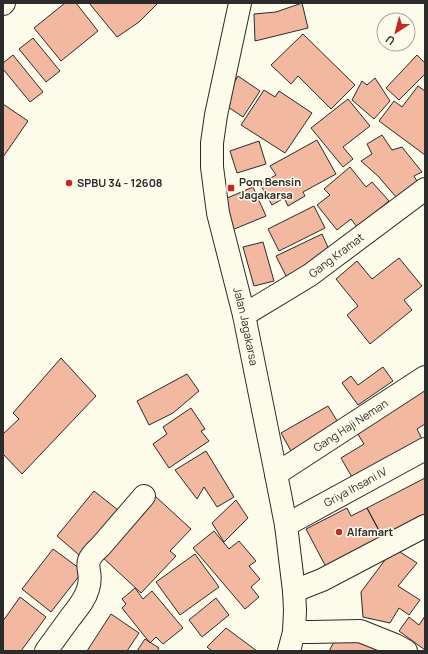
<svg xmlns="http://www.w3.org/2000/svg" width="428" height="654" font-family="Manrope,sans-serif">
<style>
.building{fill:#f2b8a0;stroke:#2b2b2b}
.lines{fill:none;stroke-linecap:round;stroke-linejoin:round}
.minor-casing{stroke:#2b2b2b;stroke-width:24}
.secondary-casing{stroke:#2b2b2b;stroke-width:24}
.minor{stroke:#fdfbea;stroke-width:22}
.secondary{stroke:#fdfbea;stroke-width:22}
.poi-dot{fill:#c62828;stroke:#fdfbea;stroke-width:1.5}
.labels{text-anchor:middle;stroke-width:3;stroke-linejoin:round;paint-order:stroke}
.poi-label{font-size:11px;font-weight:bold;fill:#2b2b2b;stroke:#fdfbea;text-anchor:start}
.street-label{font-size:11px;fill:#2b2b2b;stroke:#fdfbea}
</style>
<rect width="100%" height="100%" fill="#fdfbea"/>
<path class="building" d="M65 3H76L98 31 61 61 34 28Z
M89 3H158L139 22 117 37Z
M302 3 308 28 255 41 254 14 276 12Z
M303 34 355 85 331 109 298 76 291 84 271 65Z
M33 38 60 71 46 82 19 49Z
M13 55 43 92 30 102 3 69V63Z
M417 55 425 63V74L399 100 386 88Z
M238 76 260 91 243 117 222 103Z
M375 78 390 101 374 119 352 100 362 81 367 85Z
M418 86 425 91V155L379 121 394 101 402 107Z
M264 90 275 97 279 91 312 113 285 153 241 125Z
M348 99 370 126 343 147 353 159 343 167 311 128Z
M3 104 28 121 3 157Z
M382 135 392 150 402 147 422 172 414 176 418 183 396 197 378 176 361 161 372 154 367 144Z
M317 140 336 174 303 192 305 196 288 206 284 198 272 205 260 184 276 175 270 166Z
M259 141 266 164 237 173 230 151Z
M350 167 366 187 372 182 389 201 357 227 351 219 337 230 317 205 330 195 324 189Z
M253 187 266 216 232 230 220 201Z
M314 206 325 228 279 251 268 229Z
M322 234 331 254 286 276 276 256Z
M263 242 274 281 254 286 243 247Z
M399 258 422 286 404 300 412 310 370 344 347 315 358 306 336 279 357 261 372 279Z
M61 358 96 396 22 474 3 454V434L19 419 13 413Z
M383 367 393 381 358 405 342 383 351 376 358 385Z
M187 374 199 391 173 413 149 425 137 401Z
M425 387V424L417 429 422 439 353 479 341 458 364 444 354 428Z
M328 406 339 424 291 451 281 433Z
M191 408 205 429 201 431 209 441 169 468 153 444 167 434 163 427Z
M206 451 234 497 217 507 204 487 197 499 175 470Z
M425 478V516L383 538 367 508Z
M94 491 123 514 85 560 57 536Z
M155 496 191 529 170 551 176 556 141 593 100 555Z
M236 500 248 518 224 542 212 523Z
M347 508 351 516 367 508 383 538 326 567 306 529Z
M214 531 229 549 239 541 256 561 249 566 260 579 251 587 259 597 245 609 193 548Z
M394 548 417 563 398 586 420 600 409 615 399 608 390 623 363 617 361 592Z
M53 549 83 571 51 612 22 589Z
M195 554 219 587 180 615 156 582Z
M135 588 143 599 152 591 183 628 163 644 156 637 150 643 122 608 126 604 122 599Z
M20 597 46 617 21 651H3V621Z
M216 598 229 615 202 637 189 620Z
M111 614 139 633 127 651H87Z
M425 616V650L399 631 409 617 419 625Z
M226 628 257 651H212L207 647Z
M145 639 159 648 157 651H137Z
M334 642H372L386 651H329Z"/>
<g class="lines">
<g class="minor-casing">
<g id="minor">
<path d="M3 4 4 3"/>
<path id="s1" d="M244 315 310 275 425 189"/>
<path id="s2" d="M276 474 425 377"/>
<path id="s3" d="M286 525 425 449"/>
<path d="M294 591 322 580 425 526"/>
<path d="M294 632H312L360 631 395 645 406 651"/>
<path d="M46 651C54 640 62 629 70 618 77 609 85 600 88 589 95 568 78 566 100 547L144 496"/>
</g>
</g>
<g class="secondary-casing">
<g id="secondary">
<path id="s4" d="M240 3 216 115 212 143V167L218 213 244 315 276 474 286 525 294 591 295 610 294 632 289 651"/>
</g>
</g>
<use href="#minor" class="minor"/>
<use href="#secondary" class="secondary"/>
</g>
<g class="poi-dot">
<circle cx="69" cy="183" r="4"/>
<rect x="227" y="184" width="8" height="8" rx="2"/>
<circle cx="339" cy="532" r="4"/>
</g>
<g class="labels">
<g class="poi-label">
<text x="239" y="186">Pom Bensin<tspan x="239" dy="13">Jagakarsa</tspan></text>
<text x="77" y="187">SPBU 34 - 12608</text>
<text x="347" y="536">Alfamart</text>
</g>
<g class="street-label">
<text dy="4" stroke="none"><textPath href="#s1" startOffset="110">Gang Kramat</textPath></text>
<text dy="4" stroke="none"><textPath href="#s4" startOffset="330">Jalan Jagakarsa</textPath></text>
<text dy="4" stroke="none"><textPath href="#s2" startOffset="89">Gang Haji Neman</textPath></text>
<text dy="4" stroke="none"><textPath href="#s3" startOffset="79">Griya Ihsani IV</textPath></text>
</g>
</g>
<rect width="428" height="654" fill="none" stroke="#2b2b2b" stroke-width="8"/>
<g transform="translate(396 32) rotate(216)"><circle r="19" fill="#fdfbea" stroke="#a9a89e"/>
<path d="M0-3L7 15L0 10L-7 15Z" fill="#c62828"/>
<text y="-6" font-size="11" font-weight="bold" text-anchor="middle" fill="#2b2b2b">U</text>
</g>
</svg>
